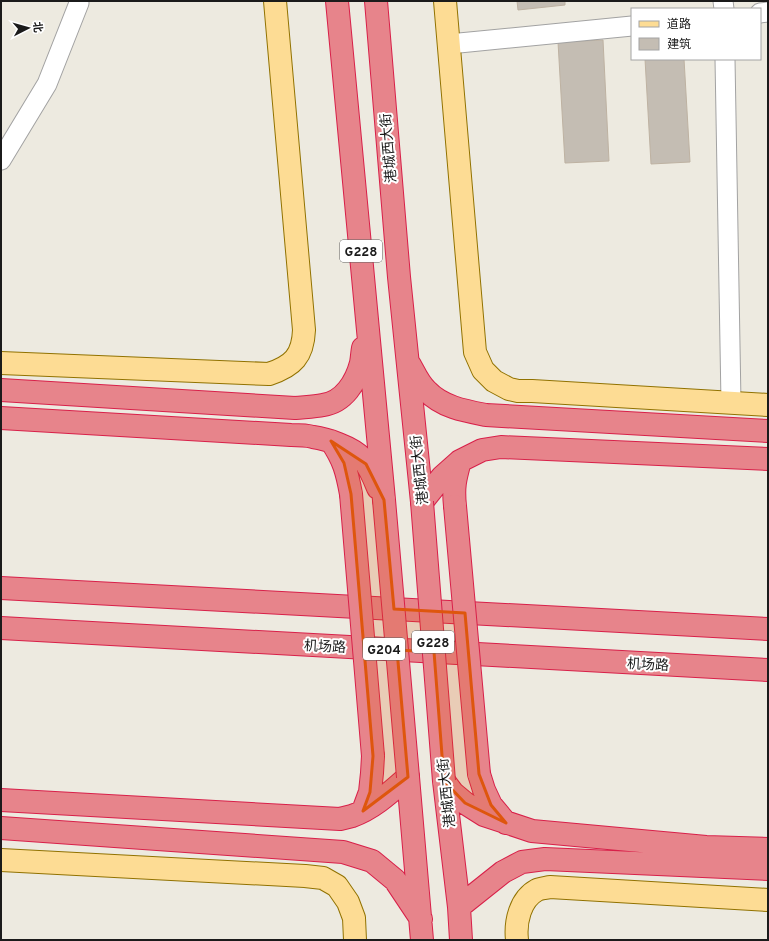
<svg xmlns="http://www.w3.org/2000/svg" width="769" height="941" font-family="Overpass,'Noto Sans SC',sans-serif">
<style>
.building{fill:#c4bdb3;stroke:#beb2a2}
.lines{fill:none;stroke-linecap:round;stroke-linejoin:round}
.street-casing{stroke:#a2a2a2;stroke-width:21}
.primary-casing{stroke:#917200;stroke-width:24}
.highway-casing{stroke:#d82049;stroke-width:24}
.street{stroke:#fff;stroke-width:19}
.primary{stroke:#fddc94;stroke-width:22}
.highway{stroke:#e7848b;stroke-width:22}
.highway-bridge-casing{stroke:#d82049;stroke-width:24;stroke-linecap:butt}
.highway-bridge{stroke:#e7848b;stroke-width:22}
.marked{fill:#de560d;fill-opacity:0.2;stroke:#de560d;stroke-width:3;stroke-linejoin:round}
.labels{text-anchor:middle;stroke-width:4;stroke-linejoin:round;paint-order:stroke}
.shield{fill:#fff;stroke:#5f5f5f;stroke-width:1}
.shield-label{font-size:13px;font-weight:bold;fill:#1b1b1b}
.street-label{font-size:14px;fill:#1b1b1b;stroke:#fff}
</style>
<rect width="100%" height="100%" fill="#edeae0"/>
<path class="building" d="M517 1H565V5L518 10Z
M603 40 609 161 565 163 558 42Z
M645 59H684L690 162 651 164Z"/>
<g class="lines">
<g class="street-casing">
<path id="street" d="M723 1 724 9
M760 13 768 12
M449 44 632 26
M725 59 731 402
M1 160 47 84 79 3"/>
</g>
<g class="primary-casing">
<path id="primary" d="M445 1 475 352 483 370 494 381 509 389 518 391H532L768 405
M1 363 269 374C293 366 303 356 304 330L275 1
M1 860 305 876 323 878 337 886 348 902 354 918 355 940
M517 940C515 922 520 899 537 890 541 888 546 888 550 887L768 900"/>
</g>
<g class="highway-casing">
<path id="highway" d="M337 1 384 500
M376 1 399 277 422 502
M410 365C415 374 419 384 427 391 442 407 465 411 486 415L768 431
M1 390 295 408C304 407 314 407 323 405 344 402 356 382 361 363 362 358 362 353 363 348
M1 418 291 435C298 435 306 435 313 437 327 439 352 447 362 458 369 466 374 478 378 488
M331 441C344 460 347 472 351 494
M422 502 442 477 460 461 482 450 501 447 768 459
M455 506C453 487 455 479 460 461
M1 588 768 629
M1 628 768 670
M479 774 484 790 491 805 506 823
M408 777 422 940
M444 781 453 793 465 803 484 815 532 831 706 847 768 849
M444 781 459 907 461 940
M1 800 340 819C344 818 348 817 352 816 373 809 392 791 408 777
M363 811 370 792 372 773 373 756
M1 828 343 852 372 861 395 880 421 919
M459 907 503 872 522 862 545 859 768 869"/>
</g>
<use href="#street" class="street"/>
<use href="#primary" class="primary"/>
<use href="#highway" class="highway"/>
<g class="highway-bridge-casing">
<path id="highway-bridge" d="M351 494 373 756
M384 500 408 777
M422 502 444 781
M455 506 479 774"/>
</g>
<use href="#highway-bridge" class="highway-bridge"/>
</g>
<path class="marked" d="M331 441 366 464 384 500 394 609 465 613 479 774 491 805 506 823 465 803 444 781 434 652 397 650 408 777 363 811 370 792 373 756 351 494 344 463Z"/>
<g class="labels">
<g class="shield">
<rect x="340" y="240" width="42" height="22" rx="3"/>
<rect x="412" y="631" width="42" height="22" rx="3"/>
<rect x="363" y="638" width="42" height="22" rx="3"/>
</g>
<g class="shield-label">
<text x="361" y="256">G228</text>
<text x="433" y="647">G228</text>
<text x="384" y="654">G204</text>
</g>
<g class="street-label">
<text transform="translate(388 148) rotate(-95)" y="5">港城西大街</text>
<text transform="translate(419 470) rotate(-96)" y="5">港城西大街</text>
<text transform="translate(325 646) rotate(3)" y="5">机场路</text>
<text transform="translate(648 664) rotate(3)" y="5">机场路</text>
<text transform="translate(446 793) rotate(-96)" y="5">港城西大街</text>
</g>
</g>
<rect width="769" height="941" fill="none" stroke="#1b1b1b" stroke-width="4"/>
<rect x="631" y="8" width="130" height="52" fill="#ffffff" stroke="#a4a4a4"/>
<rect x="639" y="21" width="20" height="6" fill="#fddc94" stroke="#a4a4a4"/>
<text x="667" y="28" font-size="12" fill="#1b1b1b">道路</text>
<rect x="639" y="38" width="20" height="12" fill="#c4bdb3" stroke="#a4a4a4"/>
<text x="667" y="48" font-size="12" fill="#1b1b1b">建筑</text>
<g transform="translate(28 28) rotate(84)" stroke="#ffffff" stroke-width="3" paint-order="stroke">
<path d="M0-3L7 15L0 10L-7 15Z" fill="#1b1b1b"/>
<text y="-6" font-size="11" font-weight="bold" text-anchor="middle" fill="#1b1b1b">北</text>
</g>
</svg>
